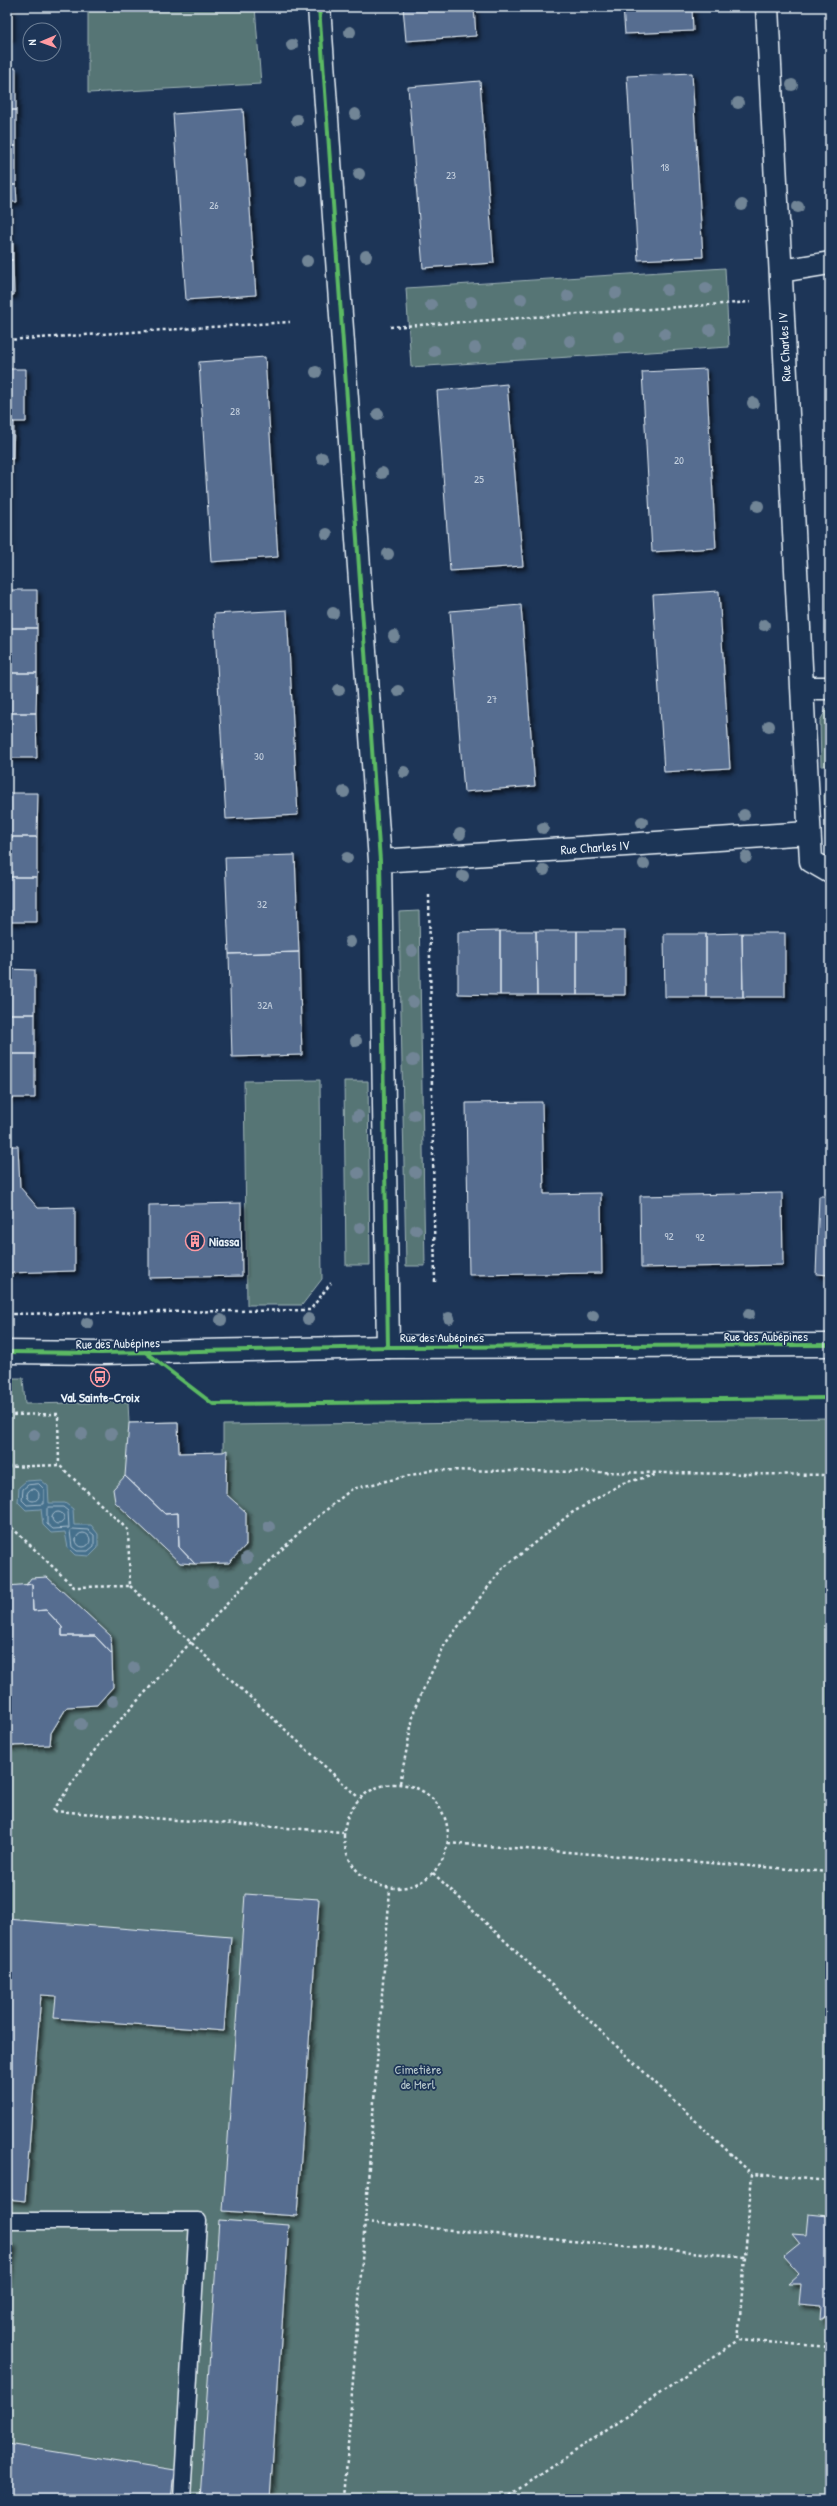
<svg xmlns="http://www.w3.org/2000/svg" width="837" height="2506" font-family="'Patrick Hand',sans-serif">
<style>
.green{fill:#567574;stroke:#9fb3b6}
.water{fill:#45708c;stroke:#86a4b7}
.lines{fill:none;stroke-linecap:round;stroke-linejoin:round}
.shore{stroke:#a7bdcd;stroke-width:1}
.building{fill:#576d90;stroke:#e8f1f8;filter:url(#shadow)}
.lane-casing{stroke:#e8f1f8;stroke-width:19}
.street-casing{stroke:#e8f1f8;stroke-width:25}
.secondary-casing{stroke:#e8f1f8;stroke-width:25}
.path{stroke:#e8f1f8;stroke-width:2.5;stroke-dasharray:3 3;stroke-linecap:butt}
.lane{stroke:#1d3557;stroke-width:16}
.street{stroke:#1d3557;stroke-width:22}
.secondary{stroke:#1d3557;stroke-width:22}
.cycleway-casing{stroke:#1d3557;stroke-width:6}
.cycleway{stroke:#5cba63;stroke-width:4}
.tree{fill:#718596}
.labels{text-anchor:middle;stroke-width:3.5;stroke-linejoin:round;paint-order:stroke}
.number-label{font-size:11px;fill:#c4d0de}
.street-label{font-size:13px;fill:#e8f1f8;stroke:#1d3557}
.poi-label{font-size:13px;font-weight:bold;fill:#e8f1f8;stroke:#1d3557;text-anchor:start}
.park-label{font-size:13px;fill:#b5c6ca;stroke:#1d3557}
</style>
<defs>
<filter id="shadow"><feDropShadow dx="3.5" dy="3.5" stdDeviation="2" flood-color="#0009"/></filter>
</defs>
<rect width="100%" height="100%" fill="#1d3557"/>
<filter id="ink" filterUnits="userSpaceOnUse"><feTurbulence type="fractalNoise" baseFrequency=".025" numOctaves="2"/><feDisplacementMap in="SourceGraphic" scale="8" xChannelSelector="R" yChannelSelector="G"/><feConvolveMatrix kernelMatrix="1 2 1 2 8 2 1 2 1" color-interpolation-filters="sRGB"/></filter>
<g filter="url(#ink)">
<path class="green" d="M88 7H255L261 84 88 93Z
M725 268 729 347 411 367 406 288Z
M827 494H830V647L828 646 827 632Z
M827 708H830V766H821L820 721Z
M824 795H830V845L826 840Z
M419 911 425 1266H406L399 912Z
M320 1080 322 1279 302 1305H247L244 1081Z
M344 1081H368L370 1265H346Z
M7 1378H23L25 1404 128 1402 129 1423 178 1422 179 1453 223 1452V1425L830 1418V2499H7Z"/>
<path class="water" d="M41 1480 48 1486 49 1503H65L73 1509 74 1525H91L98 1534V1548L90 1556 75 1555 68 1548 65 1532 51 1533 43 1525 41 1509 26 1510 18 1502 19 1487 26 1481Z"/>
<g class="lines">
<path class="shore" d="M39 1484 44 1489V1504L27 1505 22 1500 23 1489 28 1485Z
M27 1495a6 6 0 1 1 12 0a6 6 0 1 1-12 0Z
M49 1507H63L68 1511 69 1528 53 1529 47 1524V1509Z
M52 1518a6 6 0 1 1 12 0a6 6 0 1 1-12 0Z
M73 1529 88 1530 94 1535V1546L88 1551H77L72 1547 70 1531Z
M76 1540a7 7 0 1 1 14 0a7 7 0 1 1-14 0Z"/>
</g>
<path class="building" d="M7 7H11V39H7Z
M403 7H474L476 36 406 41Z
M623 7H692L693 31 625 34Z
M7 68H16V110H7Z
M692 73 703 257 638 260 627 76Z
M480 81 494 263 423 268 408 87Z
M243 109 256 295 186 300 173 114Z
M7 110H16V146H7Z
M7 146H16V185H7Z
M7 185H16L17 202H9V221H7Z
M7 221H9L10 241H13V260H7Z
M7 260H13L14 295H7Z
M265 357 278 557 211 562 199 362Z
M7 369H26V422H7Z
M706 369 716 548 652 552 642 372Z
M507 384 523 566 450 571 437 391Z
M7 422H14L13 459H7Z
M7 461H9V498H7Z
M7 498H9L8 553H7Z
M7 590H37V628H7Z
M719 591 730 768 664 772 653 595Z
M521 605 535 786 464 792 450 611Z
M287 610 298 815 226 819 214 614Z
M7 628H37V673H7Z
M7 673H37L36 713H7Z
M7 713H36L37 758H7Z
M7 793H38L37 837H7Z
M7 837H37V877H7Z
M295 855 299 952 229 954 225 857Z
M7 877H37V922H7Z
M500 931H536L537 995H500Z
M500 931V995L458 994V932Z
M536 931H577V995H537Z
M577 931H625V995H577Z
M742 933H785V997H743Z
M742 933 743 997H706V934Z
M664 934H706V997H665Z
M299 952 302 1055 232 1057 229 954Z
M7 969 35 970V1014H7Z
M7 1014H35V1054H7Z
M7 1054H35V1098H7Z
M542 1102 544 1194 601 1193 602 1273 469 1275 466 1103Z
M7 1146H18L20 1187 38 1208 75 1207V1271L7 1273Z
M782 1193 783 1265 641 1268 640 1196Z
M819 1196H830V1275L816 1274Z
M241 1203 242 1276 149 1278V1205Z
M178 1422 179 1453 223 1452 227 1450 226 1494 246 1512V1545L229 1563 195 1564 179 1547 178 1513 165 1514 125 1476 129 1423Z
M125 1476 165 1514 178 1513 179 1547 195 1564 180 1563 115 1502 113 1489Z
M47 1577 111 1636 112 1654 95 1636H62V1627L46 1610 33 1611 32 1584 26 1585 31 1578Z
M32 1584 33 1611 46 1610 62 1627V1636H95L112 1654 113 1687 97 1705 67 1707 51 1733 50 1745 7 1746V1586Z
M245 1894 319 1899 297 2216 223 2211Z
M7 1919 231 1937 224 2031 54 2018 56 1996 41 1995 25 2201 7 2199Z
M828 2204 830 2207V2313L820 2320 821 2306 799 2304 801 2284H788L799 2274 784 2257 800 2244 792 2234 806 2235 808 2214 827 2216Z
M219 2220 289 2225 270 2499H200Z
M7 2243 13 2244 7 2281Z
M7 2444 174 2471 171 2499H7Z"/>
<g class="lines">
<g class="lane-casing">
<path id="lane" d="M7 2221H198L182 2499"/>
</g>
<g class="street-casing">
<path id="street" d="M319 7 380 861 388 1347
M767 7 811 861 830 872
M781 271 830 263
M802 688H830
M380 861 809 833"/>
</g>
<g class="secondary-casing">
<path id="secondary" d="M7 1352 101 1353 388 1347 830 1345"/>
</g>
<path class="path" d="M390 327 751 302
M7 340 290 322
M429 895 435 1283
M7 1314 310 1310 331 1283
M7 1415 58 1414 59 1465
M7 1467 59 1465 128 1530 130 1586 74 1587 7 1523
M130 1586 359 1798
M400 1783 415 1707 445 1644 501 1570 570 1514 623 1483 655 1475
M344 1836a52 52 0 1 1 104 0a52 52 0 1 1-104 0Z
M53 1811 101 1741 190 1643 239 1591 304 1528 352 1489 433 1470 830 1475
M54 1811 343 1832
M448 1843 830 1872
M433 1873 752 2174
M830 2181 752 2174 738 2340 830 2347
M365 2222 745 2257
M344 2499 390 1889
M505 2499 738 2340"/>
<use href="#lane" class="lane"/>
<use href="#street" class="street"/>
<use href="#secondary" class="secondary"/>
<g class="cycleway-casing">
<path id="cycleway" d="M319 7 380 861 388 1347
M7 1352 101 1353 388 1347 830 1345
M145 1352 213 1404 830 1398"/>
</g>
<use href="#cycleway" class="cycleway"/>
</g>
<g class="tree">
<circle cx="350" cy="32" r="6"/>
<circle cx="292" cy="45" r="6"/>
<circle cx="792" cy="85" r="6"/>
<circle cx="738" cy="103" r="6"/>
<circle cx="355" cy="114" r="6"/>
<circle cx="297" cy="120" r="6"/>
<circle cx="359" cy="174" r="6"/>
<circle cx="301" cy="180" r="6"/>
<circle cx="742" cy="205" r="6"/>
<circle cx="798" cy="207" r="6"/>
<circle cx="366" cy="256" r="6"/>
<circle cx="307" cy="261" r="6"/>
<circle cx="706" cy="288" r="6"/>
<circle cx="667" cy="290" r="6"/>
<circle cx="616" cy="293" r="6"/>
<circle cx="568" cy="296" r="6"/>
<circle cx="521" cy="299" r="6"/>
<circle cx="471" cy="302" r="6"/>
<circle cx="431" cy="305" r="6"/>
<circle cx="710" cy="330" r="6"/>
<circle cx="665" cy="334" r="6"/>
<circle cx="619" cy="337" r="6"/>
<circle cx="570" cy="341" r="6"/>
<circle cx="519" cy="345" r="6"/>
<circle cx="475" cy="348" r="6"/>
<circle cx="434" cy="351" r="6"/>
<circle cx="316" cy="372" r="6"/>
<circle cx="753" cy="403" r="6"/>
<circle cx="378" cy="414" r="6"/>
<circle cx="322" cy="458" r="6"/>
<circle cx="382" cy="473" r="6"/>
<circle cx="758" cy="506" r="6"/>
<circle cx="327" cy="534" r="6"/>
<circle cx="388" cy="554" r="6"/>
<circle cx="333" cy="613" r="6"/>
<circle cx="764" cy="625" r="6"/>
<circle cx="394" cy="636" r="6"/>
<circle cx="339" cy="690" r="6"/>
<circle cx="398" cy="691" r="6"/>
<circle cx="769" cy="726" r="6"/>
<circle cx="404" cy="772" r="6"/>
<circle cx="344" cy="792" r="6"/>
<circle cx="744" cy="815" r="6"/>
<circle cx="642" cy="822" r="6"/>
<circle cx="543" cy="828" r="6"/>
<circle cx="460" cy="834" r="6"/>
<circle cx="746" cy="857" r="6"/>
<circle cx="347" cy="858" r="6"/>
<circle cx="644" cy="864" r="6"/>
<circle cx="544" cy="870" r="6"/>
<circle cx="463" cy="876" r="6"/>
<circle cx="350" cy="942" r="6"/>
<circle cx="412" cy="951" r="6"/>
<circle cx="413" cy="1002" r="6"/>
<circle cx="356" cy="1041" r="6"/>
<circle cx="413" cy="1060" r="6"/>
<circle cx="414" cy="1115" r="6"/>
<circle cx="358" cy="1116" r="6"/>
<circle cx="415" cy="1172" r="6"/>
<circle cx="358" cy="1173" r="6"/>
<circle cx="360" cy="1228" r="6"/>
<circle cx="416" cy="1230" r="6"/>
<circle cx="749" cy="1314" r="6"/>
<circle cx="593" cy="1316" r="6"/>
<circle cx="449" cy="1318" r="6"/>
<circle cx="308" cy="1319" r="6"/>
<circle cx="221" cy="1320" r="6"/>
<circle cx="87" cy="1323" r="6"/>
<circle cx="82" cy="1434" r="6"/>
<circle cx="111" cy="1434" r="6"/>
<circle cx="34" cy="1435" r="6"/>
<circle cx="269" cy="1527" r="6"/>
<circle cx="247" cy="1558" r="6"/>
<circle cx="213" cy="1582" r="6"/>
<circle cx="134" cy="1668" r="6"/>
<circle cx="113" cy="1701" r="6"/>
<circle cx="81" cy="1724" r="6"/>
</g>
</g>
<defs>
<g id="building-ring" transform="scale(1)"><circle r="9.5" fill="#1d3557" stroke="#ff9aa2" stroke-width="1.5"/><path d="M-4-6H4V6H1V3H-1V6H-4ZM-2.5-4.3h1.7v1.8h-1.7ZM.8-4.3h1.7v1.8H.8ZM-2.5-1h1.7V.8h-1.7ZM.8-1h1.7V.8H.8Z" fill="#ff9aa2"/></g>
<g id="bus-ring" transform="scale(1)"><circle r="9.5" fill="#1d3557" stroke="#ff9aa2" stroke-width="1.5"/><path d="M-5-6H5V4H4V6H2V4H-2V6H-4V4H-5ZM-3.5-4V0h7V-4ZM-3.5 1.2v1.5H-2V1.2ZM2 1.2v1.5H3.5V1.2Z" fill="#ff9aa2"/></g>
</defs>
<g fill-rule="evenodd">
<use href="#building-ring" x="195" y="1241"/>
<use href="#bus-ring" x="100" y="1377"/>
</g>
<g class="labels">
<g class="number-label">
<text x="665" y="171">18</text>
<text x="451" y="179">23</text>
<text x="214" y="209">26</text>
<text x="235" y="415">28</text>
<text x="679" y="464">20</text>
<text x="479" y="483">25</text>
<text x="492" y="703">27</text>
<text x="259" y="760">30</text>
<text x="262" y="908">32</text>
<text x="265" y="1009">32A</text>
<text x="669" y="1240">92</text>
<text x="700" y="1241">92</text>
</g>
<g class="street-label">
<text transform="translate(784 347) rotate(-93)" y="5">Rue Charles IV</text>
<text transform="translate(595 847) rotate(-4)" y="5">Rue Charles IV</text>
<text x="766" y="1341">Rue des Aubépines</text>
<text x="442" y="1342">Rue des Aubépines</text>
<text transform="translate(118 1343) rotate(-1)" y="5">Rue des Aubépines</text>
</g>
<g class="poi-label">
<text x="209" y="1246">Niassa</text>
<text x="100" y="1402" text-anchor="middle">Val Sainte-Croix</text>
</g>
<g class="park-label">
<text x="418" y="2074">Cimetière<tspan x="418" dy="15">de Merl</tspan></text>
</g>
</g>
<rect width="837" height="2506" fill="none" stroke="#1d3557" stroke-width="24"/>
<rect x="12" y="12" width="813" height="2482" fill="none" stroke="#e8f1f8" stroke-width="1.5" filter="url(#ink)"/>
<g transform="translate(42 42) rotate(268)"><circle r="19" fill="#1d3557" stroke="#6e8097"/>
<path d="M0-3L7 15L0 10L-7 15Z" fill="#ff9aa2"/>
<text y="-6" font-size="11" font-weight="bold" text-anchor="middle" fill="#e8f1f8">N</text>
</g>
</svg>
